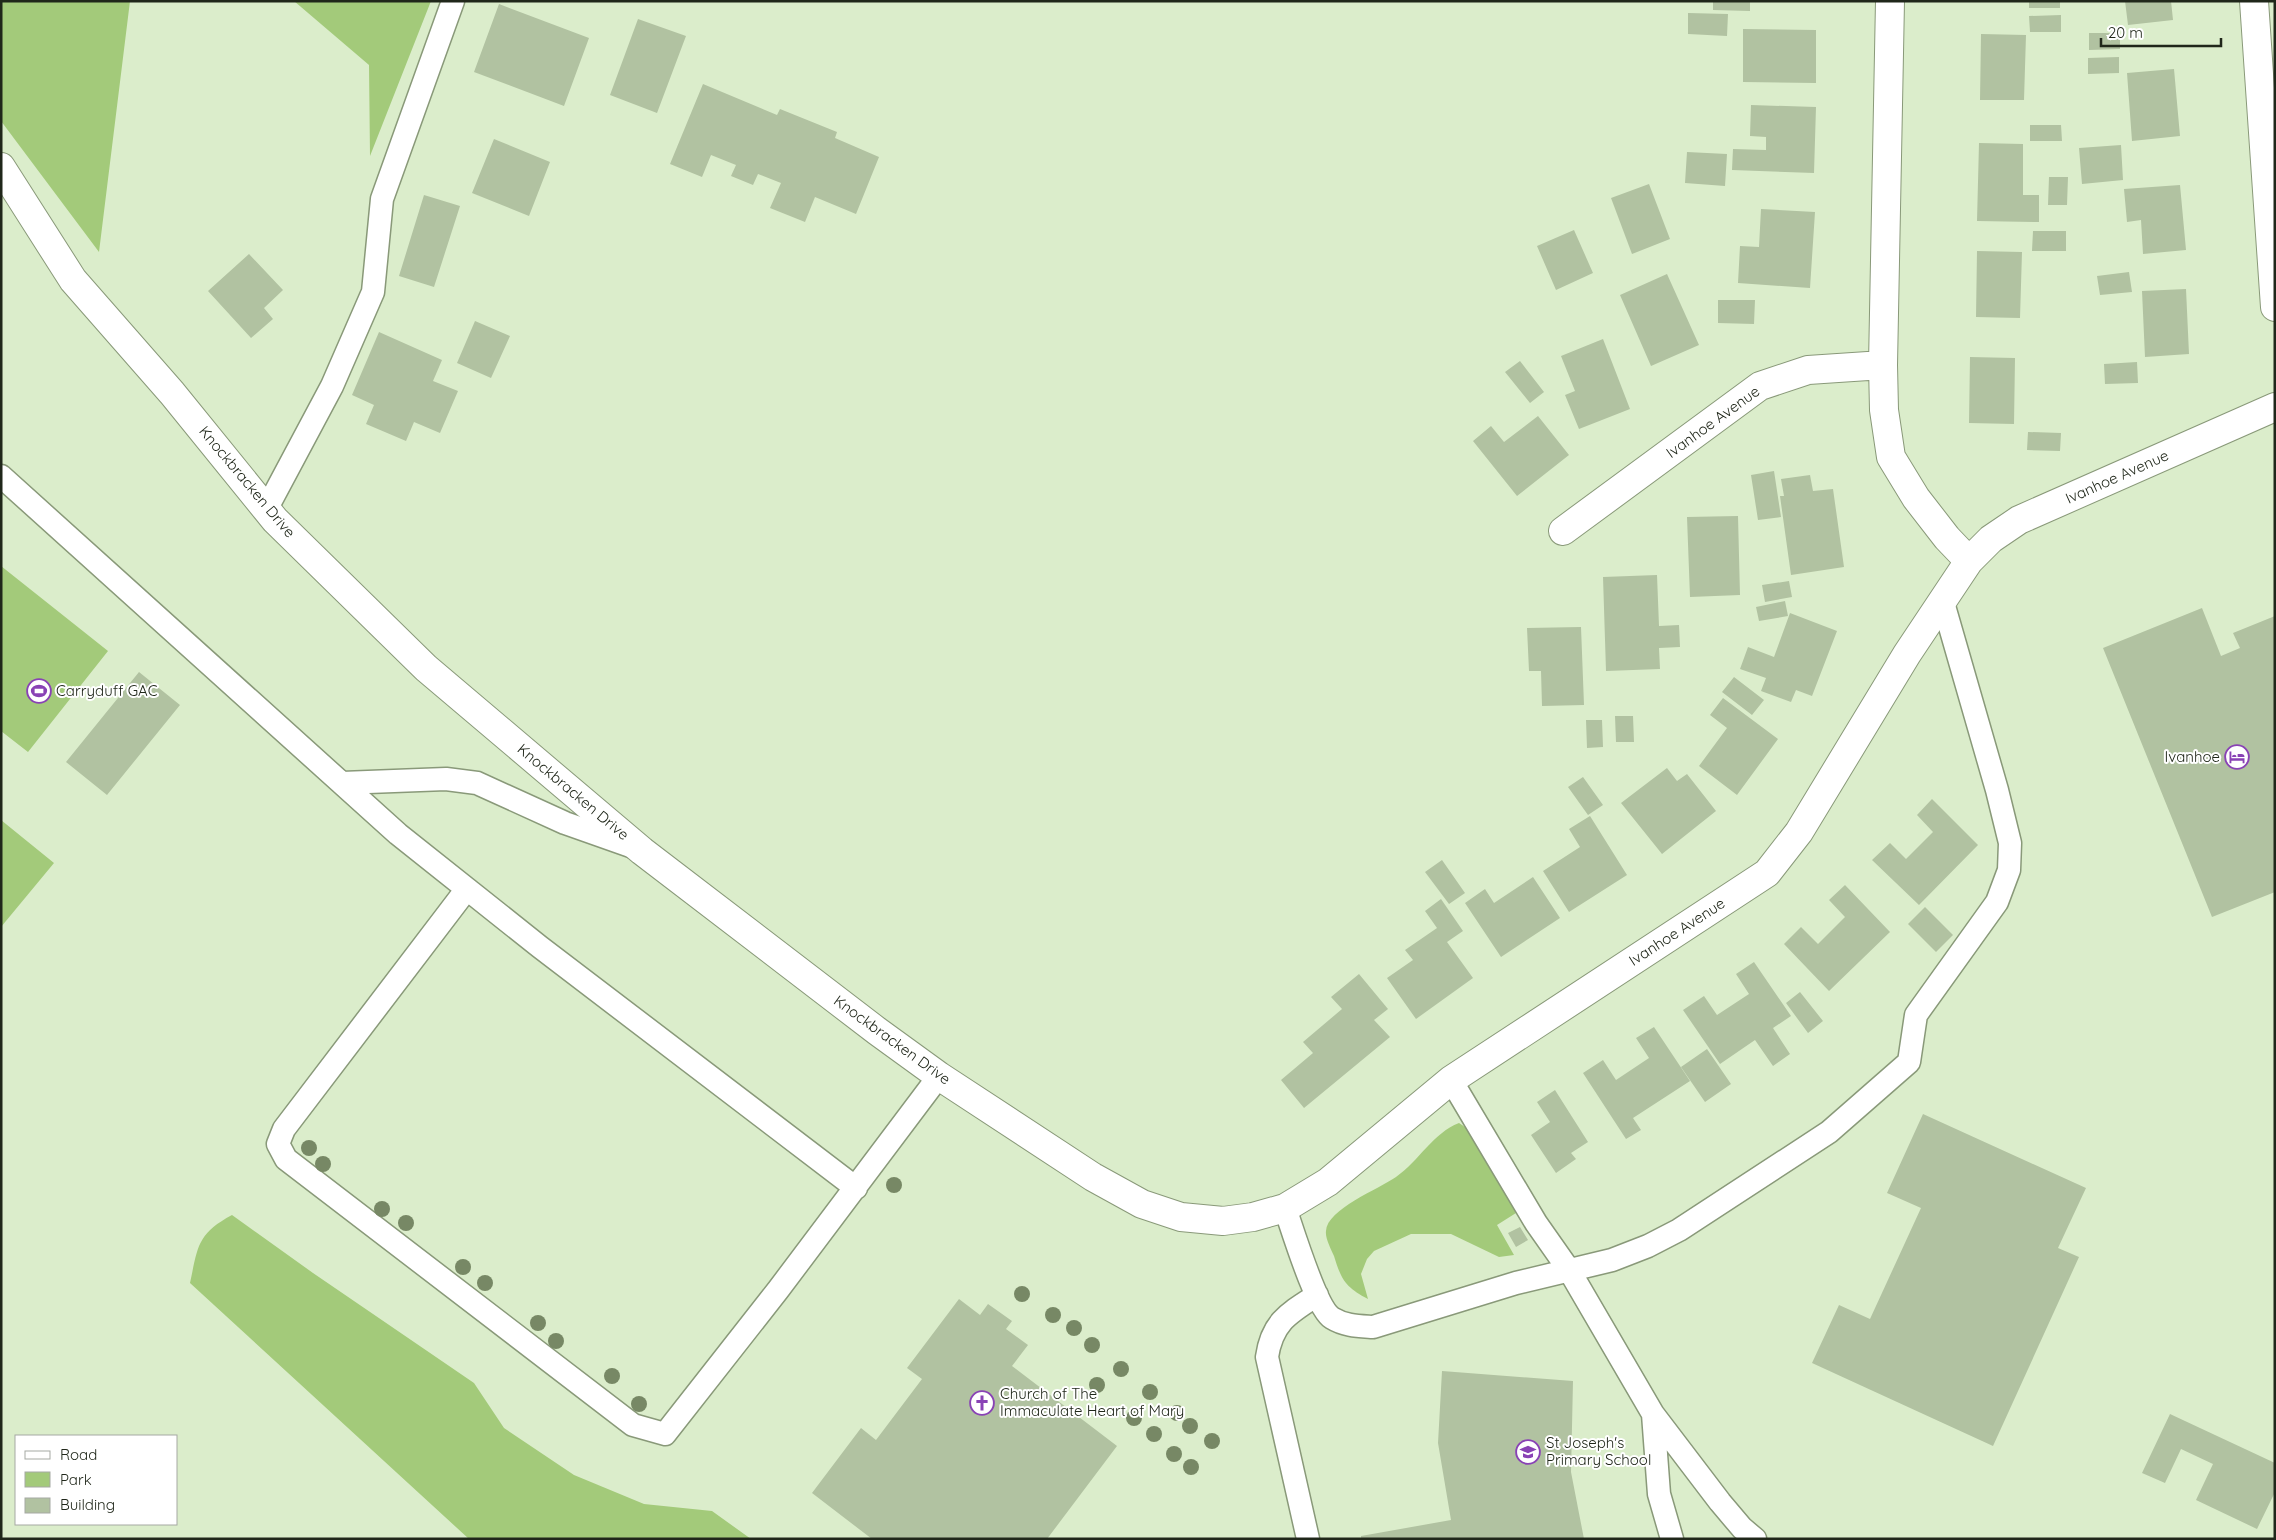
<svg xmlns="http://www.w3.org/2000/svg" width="2276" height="1540" font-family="Quicksand,sans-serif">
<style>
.green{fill:#a3ca7a}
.building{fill:#b1c2a1}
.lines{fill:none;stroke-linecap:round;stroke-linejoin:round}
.lane-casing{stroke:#899979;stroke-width:25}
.street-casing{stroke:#899979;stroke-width:30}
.lane{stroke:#fff;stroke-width:22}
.street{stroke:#fff;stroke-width:28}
.tree{fill:#778865}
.labels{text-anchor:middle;stroke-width:4;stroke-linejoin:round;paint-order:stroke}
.street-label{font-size:15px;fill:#20271a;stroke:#fff}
.poi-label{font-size:15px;fill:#20271a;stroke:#fff;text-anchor:start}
</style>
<rect width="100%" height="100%" fill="#dbedcb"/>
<path class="green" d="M1 1H130L99 252 1 121Z
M294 1H431L370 156 369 65Z
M1 566 108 651 28 752 1 731Z
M1 820 54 863 1 927Z
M1459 1123C1481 1135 1503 1190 1516 1213L1497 1225 1514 1255 1499 1257 1451 1234H1411L1374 1251 1367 1259 1361 1274 1368 1299C1345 1287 1341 1279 1334 1256 1331 1249 1325 1238 1326 1231 1327 1209 1379 1189 1396 1177 1419 1161 1433 1133 1459 1123Z
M232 1215 313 1273 474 1383 504 1428 574 1475 644 1504 712 1511 751 1539H469L190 1283C198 1246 197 1234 232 1215Z"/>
<path class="building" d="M1713 1H1750V11L1713 10Z
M2029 1H2060V8H2029Z
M2125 1H2171L2173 20 2128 25Z
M499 4 589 38 564 106 474 72Z
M1688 13 1728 14 1727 36 1688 34Z
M2061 15V32H2030L2029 16Z
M638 19 686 36 657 113 610 95Z
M1743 29 1816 30V83L1743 82Z
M2089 33H2120V49L2089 50Z
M1981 34 2026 35 2024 100H1980Z
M2119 57V73L2088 74V58Z
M2174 69 2180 136 2132 141 2127 73Z
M703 84 777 115 780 109 837 132 835 138 879 157 856 214 815 197 805 222 770 208 781 183 758 174 753 185 731 176 736 165 711 155 702 177 670 164Z
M1751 105 1816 107 1814 173 1732 170 1733 149 1766 150V137L1750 136Z
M2030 125H2061L2062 141H2030Z
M494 139 550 162 529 216 472 193Z
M1979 143 2023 144V195H2039V222L1977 221Z
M2121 145 2123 180 2082 184 2079 148Z
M1687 152 1727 154 1725 186 1685 183Z
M2049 177H2068L2067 205H2048Z
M1649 184 1670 239 1632 254 1611 198Z
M2180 185 2186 250 2143 254 2141 220 2127 222 2124 189Z
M424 195 460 206 434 287 399 276Z
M1761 209 1815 212 1810 288 1738 283 1740 246 1759 247Z
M1574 230 1593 273 1556 290 1537 246Z
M2033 231H2066V251H2032Z
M1977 251 2022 252 2020 318 1976 317Z
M249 254 283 290 264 308 273 319 251 338 208 291Z
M2129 272 2132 292 2100 295 2097 276Z
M1667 274 1699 345 1651 366 1620 295Z
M2186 289 2189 354 2145 357 2142 291Z
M1718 300H1755L1754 324 1718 323Z
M475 321 510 336 491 378 457 363Z
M379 332 442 360 433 381 458 391 440 433 414 422 406 441 366 424 374 405 352 395Z
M1603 339 1630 409 1579 429 1565 395 1575 391 1561 356Z
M1970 357 2015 358 2014 424 1969 423Z
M1520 361 1544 392 1530 403 1505 372Z
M2137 362 2138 383 2105 384 2104 364Z
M1538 416 1569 455 1517 496 1473 441 1491 426 1504 442Z
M2028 432 2061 433 2060 451 2027 450Z
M1774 471 1781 517 1758 520 1751 475Z
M1810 475 1813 491 1833 489 1844 567 1791 575 1780 496H1784L1781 479Z
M1738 516 1740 595 1690 597 1687 517Z
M1657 575 1659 626 1679 625 1680 647 1659 648 1660 669 1606 671 1603 577Z
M1789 581 1792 597 1765 602 1762 585Z
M1785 601 1788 616 1759 621 1756 607Z
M2202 608 2221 656 2240 648 2233 633 2275 616V892L2212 917 2103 648Z
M1790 613 1837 631 1812 696 1796 690 1791 702 1761 691 1766 678 1740 669 1748 647 1774 657Z
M1581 627 1584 705 1542 706 1541 671H1529L1527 628Z
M139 672 180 705 107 795 66 762Z
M1734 677 1764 700 1752 715 1722 692Z
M1723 698 1778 739 1737 795 1699 766 1727 728 1710 715Z
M1615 716H1633L1634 742H1616Z
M1586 720H1602L1603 747 1587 748Z
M1667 768 1677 781 1687 774 1716 811 1662 854 1621 803Z
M1583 777 1603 805 1588 815 1568 787Z
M1932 799 1978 845 1919 905 1872 860 1890 843 1906 859 1933 832 1917 815Z
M1590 816 1627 875 1569 912 1543 871 1580 847 1569 829Z
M1442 860 1465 893 1449 904 1425 872Z
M1533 877 1560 918 1501 957 1465 903 1485 889 1494 903Z
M1845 885 1890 932 1829 991 1784 944 1801 927 1818 944 1845 917 1829 900Z
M1441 899 1463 931 1447 942 1473 978 1416 1019 1387 978 1413 960 1405 950 1437 928 1425 911Z
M1925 907 1953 935 1936 952 1908 924Z
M1754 962 1791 1016 1773 1028 1790 1054 1773 1066 1755 1040 1720 1064 1683 1010 1704 996 1717 1015 1749 994 1736 974Z
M1359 974 1388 1009 1374 1020 1390 1037 1304 1108 1281 1080 1313 1053 1303 1042 1342 1009 1331 997Z
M1800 992 1823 1021 1808 1033 1786 1003Z
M1654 1027 1690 1081 1633 1118 1641 1130 1626 1139 1583 1073 1603 1060 1616 1080 1649 1058 1636 1038Z
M1707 1049 1731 1084 1705 1102 1681 1067Z
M1555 1090 1588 1142 1571 1153 1576 1159 1556 1173 1531 1135 1550 1122 1537 1102Z
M1923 1114 2086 1188 2058 1248 2079 1257 1993 1446 1812 1363 1839 1305 1870 1319 1921 1208 1887 1193Z
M1520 1227 1528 1240 1516 1247 1508 1233Z
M959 1299 980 1315 988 1304 1012 1321 1006 1329 1028 1345 1012 1366 1117 1446 1047 1539H872L812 1493 861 1428 876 1440 922 1379 907 1368Z
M1442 1371 1573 1381 1571 1472 1584 1539H1361V1536L1451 1520 1438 1443Z
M2170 1414 2275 1463V1492L2257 1529 2196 1500 2213 1464 2181 1449 2165 1483 2142 1473Z"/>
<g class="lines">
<g class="lane-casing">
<path id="lane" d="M1 476 398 834 540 947 856 1188
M267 508 332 386 373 292 382 199 453 1
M342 783 446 779 477 783 565 823 633 847
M466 890 284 1129 278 1144 286 1159 633 1425 665 1434 778 1290 939 1076
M1451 1080 1536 1223 1569 1270 1653 1414 1720 1502 1742 1528 1755 1539
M1285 1208C1292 1228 1316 1308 1332 1318 1345 1326 1358 1326 1373 1327L1516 1283 1612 1260 1648 1246 1679 1230 1829 1132 1909 1062 1916 1015 1997 902 2009 870 2010 843 1997 790 1942 599
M1653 1414 1659 1494 1672 1539
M1308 1539 1267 1357C1272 1322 1289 1313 1317 1295"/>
</g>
<g class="street-casing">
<path id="street" d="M1890 1 1883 365 1884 410 1891 457 1916 498 1947 538 1969 561
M2254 1 2275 307
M1 167 73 280 172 393 275 520 426 668 642 851 877 1031 939 1076 1093 1177 1142 1204 1181 1217 1223 1221 1253 1217 1285 1208 1328 1182 1451 1080 1767 873 1799 832 1907 654 1969 561 1991 539 2019 520 2275 407
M1563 531 1760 386 1808 370 1883 365"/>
</g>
<use href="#lane" class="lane"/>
<use href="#street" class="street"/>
</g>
<g class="tree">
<circle cx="309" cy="1148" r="8"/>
<circle cx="323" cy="1164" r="8"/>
<circle cx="894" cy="1185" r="8"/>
<circle cx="382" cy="1209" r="8"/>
<circle cx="406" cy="1223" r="8"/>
<circle cx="463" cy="1267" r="8"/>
<circle cx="485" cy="1283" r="8"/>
<circle cx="1022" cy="1294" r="8"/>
<circle cx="1053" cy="1315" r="8"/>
<circle cx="538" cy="1323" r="8"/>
<circle cx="1074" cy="1328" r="8"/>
<circle cx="556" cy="1341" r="8"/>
<circle cx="1092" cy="1345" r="8"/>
<circle cx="1121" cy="1369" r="8"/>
<circle cx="612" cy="1376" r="8"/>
<circle cx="1097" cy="1385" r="8"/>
<circle cx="1150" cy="1392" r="8"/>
<circle cx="639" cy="1404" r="8"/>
<circle cx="1177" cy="1413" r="8"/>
<circle cx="1134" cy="1418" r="8"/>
<circle cx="1190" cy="1426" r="8"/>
<circle cx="1154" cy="1434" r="8"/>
<circle cx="1212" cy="1441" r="8"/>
<circle cx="1174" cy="1454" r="8"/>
<circle cx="1191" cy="1467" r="8"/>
</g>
<defs>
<g id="stadium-ring" transform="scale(1.25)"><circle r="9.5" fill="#fff" stroke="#8942b5" stroke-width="1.5"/><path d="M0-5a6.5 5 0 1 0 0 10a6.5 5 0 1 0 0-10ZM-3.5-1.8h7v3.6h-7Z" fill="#8942b5"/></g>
<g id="hotel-ring" transform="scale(1.25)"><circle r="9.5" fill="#fff" stroke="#8942b5" stroke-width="1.5"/><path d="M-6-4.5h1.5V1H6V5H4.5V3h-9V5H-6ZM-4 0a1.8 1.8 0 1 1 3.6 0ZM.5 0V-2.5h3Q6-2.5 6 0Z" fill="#8942b5"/></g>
<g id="church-ring" transform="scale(1.25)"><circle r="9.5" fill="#fff" stroke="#8942b5" stroke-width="1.5"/><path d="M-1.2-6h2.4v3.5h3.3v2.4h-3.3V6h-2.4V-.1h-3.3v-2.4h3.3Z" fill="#8942b5"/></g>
<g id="school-ring" transform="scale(1.25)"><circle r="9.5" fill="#fff" stroke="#8942b5" stroke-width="1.5"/><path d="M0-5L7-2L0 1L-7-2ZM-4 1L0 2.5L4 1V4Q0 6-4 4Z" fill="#8942b5"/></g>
</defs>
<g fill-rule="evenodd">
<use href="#stadium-ring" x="39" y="691"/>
<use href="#hotel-ring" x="2237" y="757"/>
<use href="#church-ring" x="982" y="1403"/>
<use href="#school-ring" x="1528" y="1452"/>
</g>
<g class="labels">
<g class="street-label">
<text transform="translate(1713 422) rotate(-36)" y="5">Ivanhoe Avenue</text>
<text transform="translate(2117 477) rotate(-24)" y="5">Ivanhoe Avenue</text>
<text transform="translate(247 482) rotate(50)" y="5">Knockbracken Drive</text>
<text transform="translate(573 792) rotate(40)" y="5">Knockbracken Drive</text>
<text transform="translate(1677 932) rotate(-33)" y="5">Ivanhoe Avenue</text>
<text transform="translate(892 1040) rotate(36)" y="5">Knockbracken Drive</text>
</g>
<g class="poi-label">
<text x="56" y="696">Carryduff GAC</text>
<text x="2220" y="762" text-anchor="end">Ivanhoe</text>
<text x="1000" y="1399">Church of The<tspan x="1000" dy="17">Immaculate Heart of Mary</tspan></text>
<text x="1546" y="1448">St Joseph's<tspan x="1546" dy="17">Primary School</tspan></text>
</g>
</g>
<rect width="2276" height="1540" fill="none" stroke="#20271a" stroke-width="5"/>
<rect x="15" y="1435" width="162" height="90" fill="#ffffff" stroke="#a6a9a3"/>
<rect x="25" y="1451" width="25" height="8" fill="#ffffff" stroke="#a6a9a3"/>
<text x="60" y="1460" font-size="15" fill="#20271a">Road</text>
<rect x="25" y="1472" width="25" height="15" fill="#a3ca7a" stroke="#a6a9a3"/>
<text x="60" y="1485" font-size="15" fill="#20271a">Park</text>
<rect x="25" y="1498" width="25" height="15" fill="#b1c2a1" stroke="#a6a9a3"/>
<text x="60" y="1510" font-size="15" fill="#20271a">Building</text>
<path d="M2101 38v8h120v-8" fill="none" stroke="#20271a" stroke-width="2.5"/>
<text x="2108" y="38" font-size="15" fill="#20271a" stroke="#ffffff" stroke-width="4" paint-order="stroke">20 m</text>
</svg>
